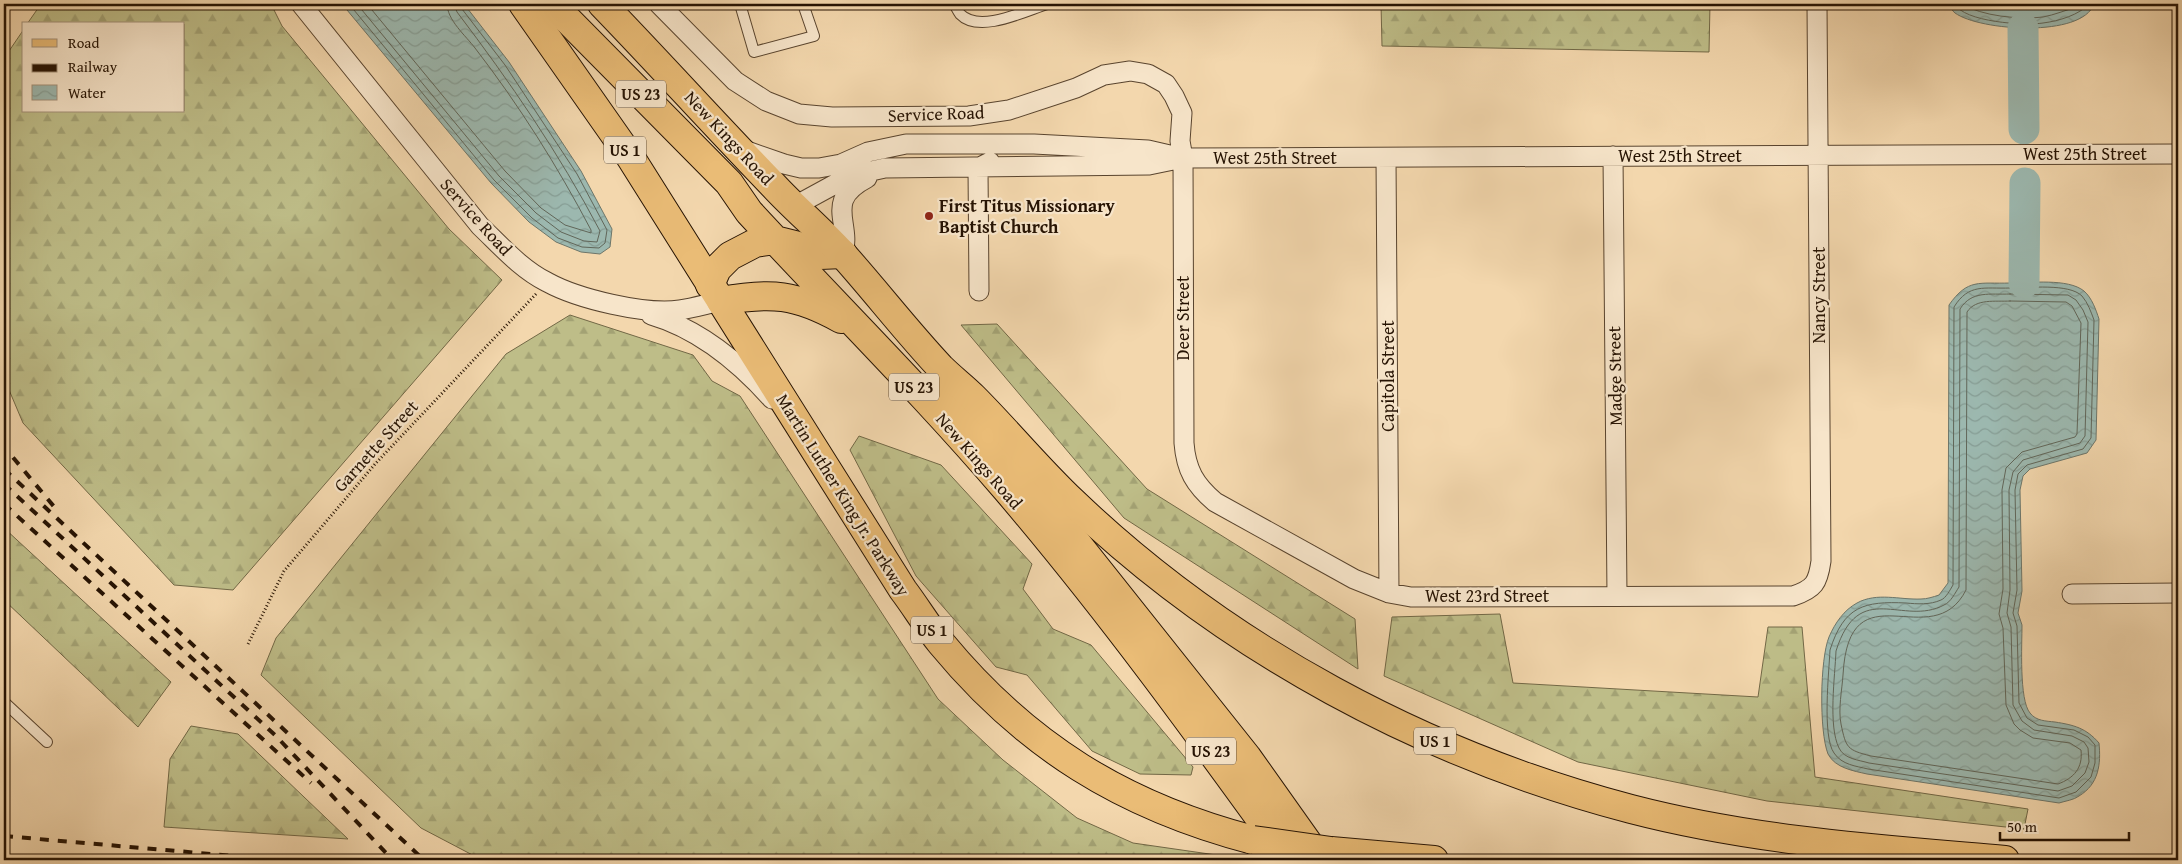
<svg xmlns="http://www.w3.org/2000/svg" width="2182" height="864" font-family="'Gentium Book Plus',serif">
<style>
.forest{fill:url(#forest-firs);stroke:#726846}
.water{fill:url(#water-waves);stroke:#6d766a}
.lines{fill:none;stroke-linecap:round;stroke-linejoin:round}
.shore{stroke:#616659;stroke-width:1}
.river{stroke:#9cb8af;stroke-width:31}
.lane-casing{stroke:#59442e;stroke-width:12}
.street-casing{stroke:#59442e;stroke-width:21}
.primary-casing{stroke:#261303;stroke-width:30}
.highway-casing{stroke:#261303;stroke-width:30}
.path{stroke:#261303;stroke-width:3;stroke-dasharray:1 2.5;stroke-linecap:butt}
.lane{stroke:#f7e5ca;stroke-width:10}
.street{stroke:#f7e5ca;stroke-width:19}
.primary{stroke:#eabc76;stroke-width:28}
.highway{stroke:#eabc76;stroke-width:28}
.rail{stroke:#261303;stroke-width:4;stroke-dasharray:9 9;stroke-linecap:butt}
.highway-bridge-casing{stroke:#261303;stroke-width:30;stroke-linecap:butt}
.highway-bridge{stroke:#eabc76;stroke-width:28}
.poi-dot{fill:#8f2418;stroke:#f7e5ca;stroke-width:2}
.labels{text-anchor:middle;stroke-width:4.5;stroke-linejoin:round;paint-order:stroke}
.shield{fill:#f7e5ca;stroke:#65523f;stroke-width:1}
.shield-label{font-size:16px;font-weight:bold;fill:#261303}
.street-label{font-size:18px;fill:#261303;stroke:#f7e5ca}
.poi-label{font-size:18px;font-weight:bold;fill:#261303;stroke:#f7e5ca;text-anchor:start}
</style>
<defs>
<pattern id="forest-firs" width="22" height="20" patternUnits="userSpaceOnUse" patternTransform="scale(1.25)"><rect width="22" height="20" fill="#bebd88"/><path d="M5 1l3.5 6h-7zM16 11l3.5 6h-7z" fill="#a3a274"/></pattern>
<pattern id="water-waves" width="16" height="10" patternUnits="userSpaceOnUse" patternTransform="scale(1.25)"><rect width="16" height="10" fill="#9cb8af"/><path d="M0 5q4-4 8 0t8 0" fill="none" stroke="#869d95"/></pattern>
</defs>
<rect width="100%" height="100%" fill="#f3d7ad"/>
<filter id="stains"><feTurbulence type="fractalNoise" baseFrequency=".004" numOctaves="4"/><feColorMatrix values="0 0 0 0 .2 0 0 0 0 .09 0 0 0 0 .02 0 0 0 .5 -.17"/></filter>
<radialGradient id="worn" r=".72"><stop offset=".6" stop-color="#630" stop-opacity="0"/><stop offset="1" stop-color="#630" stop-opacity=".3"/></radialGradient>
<path class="forest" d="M41 4H271L282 26 449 229 502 280 233 590 174 585 23 423 4 378V64L7 54 24 29V111H184V24H27Z
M1381 4H1710L1709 52 1382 46Z
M570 315 693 355 712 381 740 396 938 699 1003 760 1077 818 1133 843 1251 860H482L421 828 261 675 276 638 506 354Z
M997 324 1147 489 1355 619 1358 669 1124 518 961 325Z
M859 436 941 465 1032 564 1023 589 1053 629 1091 645 1193 767 1191 775 1140 774 1092 751 1027 675 996 667 916 576 850 450Z
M4 528 171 682 138 727 4 600Z
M1500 614 1513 683 1758 697 1768 627H1802L1815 777 2028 809 2024 829 1767 801 1578 762 1384 676 1392 617Z
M191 726 238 734 348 839 164 827 170 759Z"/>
<path class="water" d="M342 4H464L509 62 581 171 612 229 610 247 600 254 581 252 556 242 529 222 491 183Z
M1949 4H2094C2082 38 1980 31 1955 13 1952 11 1951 7 1949 4Z
M2010 283C2030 283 2068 278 2084 291 2092 298 2096 310 2099 319L2096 440 2087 453 2030 469 2023 476 2020 490 2022 591 2018 613 2022 625C2022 644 2019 700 2030 713 2036 721 2046 721 2055 722 2074 725 2086 728 2099 743 2101 764 2099 784 2079 796 2074 800 2065 801 2059 803L1867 774C1854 771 1835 768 1828 754 1819 731 1820 659 1829 637 1835 623 1844 610 1857 603 1877 592 1900 600 1921 599 1927 599 1933 597 1939 595L1948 583 1949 305C1968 278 1979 284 2010 283Z"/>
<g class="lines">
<path class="shore" d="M349 4 494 180 532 218 558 238 582 247 599 248 605 243 607 230 577 174 505 65 462 9 461 4
M357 4 499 176 536 213 561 232 584 241 597 242 600 231C559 153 510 82 457 12L454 4
M367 4 505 171 541 208 565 225 591 233V230C558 167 519 105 475 48 466 36 447 20 447 4
M1955 4C1963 22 2025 26 2043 23 2059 21 2079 15 2089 4
M1962 4C1981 16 2020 20 2043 17 2054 15 2066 10 2077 7L2081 4
M1981 4C2010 9 2032 12 2061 4
M2010 288C2028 288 2069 283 2082 296 2088 303 2091 312 2094 320L2091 438 2083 449 2027 465 2018 474 2015 490 2017 590 2013 613 2017 626 2019 703 2027 718 2038 725 2074 730 2088 737 2095 745V763L2091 777 2076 792 2059 798 1868 769C1856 766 1842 765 1834 753 1822 736 1829 672 1830 650 1844 606 1864 601 1906 603 1917 604 1930 605 1941 600 1946 598 1950 590 1953 585L1954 307C1969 283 1984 289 2010 288Z
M2010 294 2068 295 2076 300 2083 310 2088 322 2085 436 2080 443 2023 460 2013 472 2009 490 2010 590 2007 613 2011 627 2013 705 2022 721 2034 730 2072 736 2084 742 2088 748 2089 762 2085 773 2072 786 2058 791 1869 763C1859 760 1844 759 1839 748 1828 726 1835 676 1836 651 1859 578 1903 627 1944 605 1951 602 1955 593 1959 587L1960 309C1972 290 1990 295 2010 294Z
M2010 301 2066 302 2072 306 2081 323 2077 434 2075 437 2022 452 2006 468 2002 490 2003 589 1999 614 2003 628 2006 705 2014 724 2020 730 2033 738 2070 743 2081 750C2083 768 2074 778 2058 784L1871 756C1847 750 1846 748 1841 724 1838 709 1842 690 1843 675 1849 564 1932 657 1966 590L1967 312C1976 298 1996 302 2010 301Z"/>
<path class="river" d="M2023 28 2024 129
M2024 283 2025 183"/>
<g class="lane-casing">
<path id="lane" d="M740 4 754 52 814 36 803 4
M954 4C956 7 958 11 960 14 979 34 1025 11 1047 4
M4 702 47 742"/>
</g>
<g class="street-casing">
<path id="street" d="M301 4 480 226C501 246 521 269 547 282 578 299 645 315 680 310 693 308 707 304 721 301
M659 4 735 81 766 101 799 114 832 117 969 116 1009 110 1076 88 1104 75 1130 71 1148 74 1166 84 1174 96 1182 113 1180 141 1183 158 1184 443C1186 470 1195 485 1215 502L1354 579 1389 593 1411 597 1793 596C1814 589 1818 583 1821 561L1817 4
M744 150 784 164 801 168H819L841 164 868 152 906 144H1034L1148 150 1174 156
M1613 156 1617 596
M1386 158 1389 593
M793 207 837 183 862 173 885 168 1149 165 1183 158 2178 154
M843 254C852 222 823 201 867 178
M979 291 978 168 990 162
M651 315C699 329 739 362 772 399
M2072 594 2178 593"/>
</g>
<g class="primary-casing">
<path id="primary" d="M552 4 729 183 749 212C834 304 924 393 1006 489 1107 607 1199 734 1290 860
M710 285 717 269 730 256 755 243 775 240 795 245 820 255 843 254
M721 301C771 292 796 294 841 319
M944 372 955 397 1052 512 1247 757 1320 860"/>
</g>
<g class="highway-casing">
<path id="highway" d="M523 4 631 158 903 590C916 607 927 626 941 643 1026 746 1123 806 1253 840
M602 4C660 64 715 125 773 185 796 210 823 232 846 258 878 294 908 333 941 368 951 378 963 387 973 397 1007 431 1038 469 1073 502 1228 650 1425 755 1631 809 1754 841 1879 849 2005 860
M1331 851 1434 860"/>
</g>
<path class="path" d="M248 644 284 571 376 463 536 294"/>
<use href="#lane" class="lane"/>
<use href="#street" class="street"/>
<use href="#primary" class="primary"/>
<use href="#highway" class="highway"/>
<path class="rail" d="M4 442 11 455 56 509
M4 469 424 860
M4 484 276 736 386 853
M4 504 311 783
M4 836 280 860"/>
<g class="highway-bridge-casing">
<path id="highway-bridge" d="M1253 840 1331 851"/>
</g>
<use href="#highway-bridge" class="highway-bridge"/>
</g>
<circle class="poi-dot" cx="929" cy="216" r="5"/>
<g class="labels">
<g class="shield">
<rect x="616" y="80.5" width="50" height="27" rx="4"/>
<rect x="604" y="136.5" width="42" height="27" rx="4"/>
<rect x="889" y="373.5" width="50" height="27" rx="4"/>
<rect x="911" y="616.5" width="42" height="27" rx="4"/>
<rect x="1414" y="727.5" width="42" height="27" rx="4"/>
<rect x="1186" y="737.5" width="50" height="27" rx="4"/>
</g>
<g class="shield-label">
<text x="641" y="100">US 23</text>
<text x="625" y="156">US 1</text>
<text x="914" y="393">US 23</text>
<text x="932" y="636">US 1</text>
<text x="1435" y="747">US 1</text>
<text x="1211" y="757">US 23</text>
</g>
<g class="street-label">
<text transform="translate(936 114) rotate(-2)" y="6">Service Road</text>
<text transform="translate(729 138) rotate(47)" y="6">New Kings Road</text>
<text x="2085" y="160">West 25th Street</text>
<text x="1680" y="162">West 25th Street</text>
<text x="1275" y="164">West 25th Street</text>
<text transform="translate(476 217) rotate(48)" y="6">Service Road</text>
<text transform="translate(1819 295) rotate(-90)" y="6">Nancy Street</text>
<text transform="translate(1183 318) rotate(-90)" y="6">Deer Street</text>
<text transform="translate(1388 376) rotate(-90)" y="6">Capitola Street</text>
<text transform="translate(1615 376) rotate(-91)" y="6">Madge Street</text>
<text transform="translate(376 446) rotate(-48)" y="6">Garnette Street</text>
<text transform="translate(979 461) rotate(49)" y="6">New Kings Road</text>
<text transform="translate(843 495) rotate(58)" y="6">Martin Luther King Jr. Parkway</text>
<text x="1487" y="602">West 23rd Street</text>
</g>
<g class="poi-label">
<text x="939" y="212">First Titus Missionary<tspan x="939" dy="21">Baptist Church</tspan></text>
</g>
</g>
<rect width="2182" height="864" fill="none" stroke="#f3d7ad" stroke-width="20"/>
<rect x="5" y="5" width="2172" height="854" fill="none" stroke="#261303" stroke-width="2.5"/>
<rect x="10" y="10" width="2162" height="844" fill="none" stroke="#261303"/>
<rect x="22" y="22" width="162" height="90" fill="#f7e5ca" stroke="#a3917a"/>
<rect x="32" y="39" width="25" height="8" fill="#eabc76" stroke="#a3917a"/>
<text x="68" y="48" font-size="15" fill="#261303">Road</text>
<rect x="32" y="64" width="25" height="8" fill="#261303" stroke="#a3917a"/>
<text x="68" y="72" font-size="15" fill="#261303">Railway</text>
<rect x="32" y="85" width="25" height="15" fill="url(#water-waves)" stroke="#a3917a"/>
<text x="68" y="98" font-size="15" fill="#261303">Water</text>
<path d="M2000 832v8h129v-8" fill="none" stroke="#261303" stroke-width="2.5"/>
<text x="2007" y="832" font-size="15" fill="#261303" stroke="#f7e5ca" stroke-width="4" paint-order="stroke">50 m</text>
<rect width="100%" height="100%" filter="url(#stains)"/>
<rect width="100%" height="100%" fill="url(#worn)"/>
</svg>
